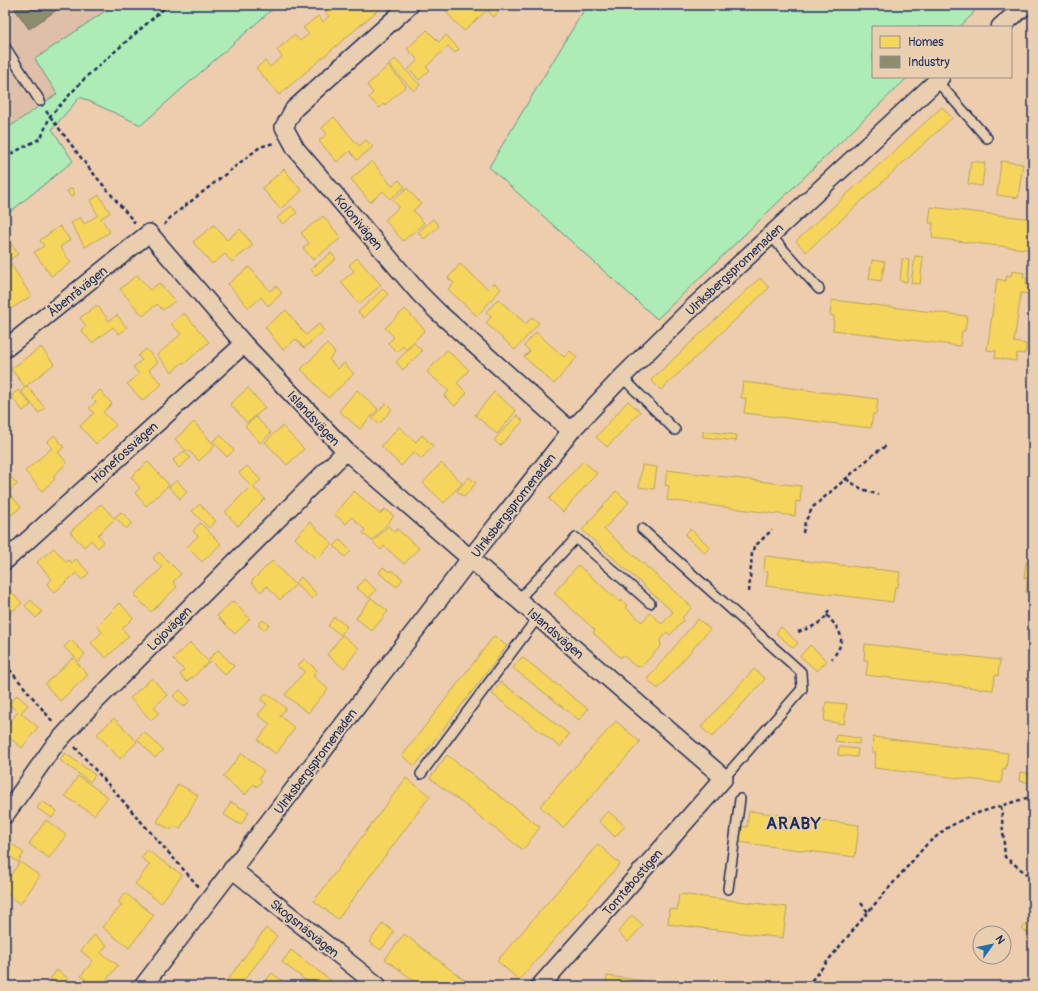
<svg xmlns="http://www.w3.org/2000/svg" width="1038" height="991" font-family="Pangolin,sans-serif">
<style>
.built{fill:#dfbfa7}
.green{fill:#adedb5;stroke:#648e8a}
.homes{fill:#f6d55c;stroke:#b4a35d}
.industry{fill:#8c8c6e;stroke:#6a7069}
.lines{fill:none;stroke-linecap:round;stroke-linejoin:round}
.service-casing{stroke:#1b2f5e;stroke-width:12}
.minor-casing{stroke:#1b2f5e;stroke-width:20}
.path{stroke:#1b2f5e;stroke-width:2.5;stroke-dasharray:4 3;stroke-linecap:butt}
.service{stroke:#e9ceb0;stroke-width:9}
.minor{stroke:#e9ceb0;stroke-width:17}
.labels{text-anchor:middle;stroke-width:4;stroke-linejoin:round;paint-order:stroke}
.street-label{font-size:13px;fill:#1b2f5e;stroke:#e9ceb0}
.district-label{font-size:17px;font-weight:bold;letter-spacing:1px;fill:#1b2f5e;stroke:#e9ceb0}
</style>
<rect width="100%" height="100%" fill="#eecdae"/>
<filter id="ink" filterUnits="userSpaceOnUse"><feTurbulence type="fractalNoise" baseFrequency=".025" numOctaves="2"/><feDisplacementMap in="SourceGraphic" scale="8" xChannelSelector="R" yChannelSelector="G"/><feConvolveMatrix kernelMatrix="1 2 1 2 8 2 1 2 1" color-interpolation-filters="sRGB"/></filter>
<g filter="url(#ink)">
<path class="built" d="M5 5H114L35 59 57 94 5 130Z"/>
<path class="green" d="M114 5H277L141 125 80 97 52 129 73 161 5 216V130L57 94 35 59Z
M589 5H978L971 16 959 27H873V77H908L657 319 489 167 584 10Z"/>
<path class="homes" d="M329 5H384L279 95 256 68 265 61 270 67 282 57 277 50 294 35 300 41 309 34 303 28 318 16 323 22 329 16 323 10Z
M454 5H493L499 11 494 17 487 10 464 31 446 12Z
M427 30 439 42 446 35 459 49 455 53 448 46 426 67 430 70 419 80 409 69 418 60 407 49Z
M395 59 420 85 414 91 389 65Z
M388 66 406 86 385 105 384 104 379 108 369 97 373 93 367 85Z
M942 107 952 118 806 252 796 241Z
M334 117 359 146 366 140 373 147 357 160 350 151 337 162 319 141 327 134 322 128Z
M372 161 392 186 399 180 405 187 390 199 383 191 370 202 351 179Z
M971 161 985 163 982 186 968 184Z
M1001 161 1023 164 1018 198 997 195Z
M284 169 302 191 280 209 262 188Z
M72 188 75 194 71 197 67 191Z
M407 188 421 204 413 210 424 223 403 241 385 220 399 207 393 200Z
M99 195 110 213 101 218 110 232 85 247 71 223 80 217 84 224 98 215 90 201Z
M291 206 297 213 283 224 277 218Z
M931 207 1033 219V250L932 238 933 223H929Z
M323 216 341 238 313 260 303 248 309 243 301 233Z
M433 219 439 226 424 239 418 232Z
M214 225 227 240 240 229 253 245 232 262 225 254 212 264 193 242Z
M60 226 70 240 60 247 71 263 51 276 34 252 44 246 40 240Z
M8 240 18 254 5 263V242Z
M331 253 336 259 315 276 311 269Z
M915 256 923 257 920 284 911 283Z
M357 258 381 285 359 304 341 282 354 271 349 265Z
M902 259 909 260 907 282 900 281Z
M872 260 885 262 881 281 869 279Z
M11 264 31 296 11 309 5 300V287L9 285 5 279V268Z
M460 264 488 289 494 283 501 289 477 316 448 289 454 283 448 278Z
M249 267 270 291 276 286 282 293 268 306 261 297 249 308 228 284Z
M1012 271 1024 273 1023 278H1027L1026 284 1033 285 1032 294 1021 293 1014 342 1026 344 1025 354 1017 353 1016 361 995 358 996 351 987 350 997 279 1006 281 1007 275 1011 276Z
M137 275 150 290 159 283 175 301 163 310 157 304 143 316 120 289Z
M760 278 769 288 661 390 651 380Z
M383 289 388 295 364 318 358 312Z
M498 299 526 324 532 317 539 323 515 350 486 323 491 317 486 312Z
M832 300 967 316 965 331H962L960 346 833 330 834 316 830 315Z
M97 305 109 321 117 315 127 328 119 334 113 327 92 343 81 330 86 326 80 318Z
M405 309 425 330 406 350 403 346 397 352 388 343 394 337 385 328Z
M286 310 306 335 319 324 324 331 304 348 296 339 283 350 265 327Z
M184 313 209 342 184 364 183 362 172 372 157 355 181 334 171 324Z
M536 332 564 357 570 351 577 357 554 384 524 357 530 351 524 346Z
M414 343 422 351 403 370 396 362Z
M327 344 335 353 329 359 338 369 344 363 354 374 328 398 301 369Z
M41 347 54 364 25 387 11 369Z
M146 349 158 362 149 370 162 384 143 401 127 384 139 374 133 367 142 360 138 356Z
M447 350 469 370 457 383 467 393 455 406 444 396 449 391 427 372Z
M1033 380V415H1029Z
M743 382 878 399 876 414H873L871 428 744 413 746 398H741Z
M27 386 45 408 39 413 21 391Z
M248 388 265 408 247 423 230 404Z
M18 390 31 405 23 411 11 396Z
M100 390 112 404 103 412 116 425 96 444 80 426 94 413 89 408 96 402 92 398Z
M357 390 378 409 360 429 339 411Z
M494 392 516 411 497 434 475 415Z
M5 393 10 400 5 405Z
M628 401 640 412 607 447 596 437Z
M386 403 392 409 379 424 372 418Z
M517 415 523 421 500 446 494 440Z
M256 417 271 433 260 443 245 426Z
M194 422 215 446 199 461 188 450 186 451 175 439Z
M282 426 304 449 287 465 265 442Z
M399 427 416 442 422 435 433 446 421 459 414 452 401 466 381 446Z
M703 431 737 435 736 441 703 437Z
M54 435 64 447 58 452 67 463 53 476 55 479 42 491 25 471 52 448 47 442Z
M220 435 234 450 227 457 213 441Z
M184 451 190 458 179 468 173 460Z
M583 461 597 473 563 512 549 499Z
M148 462 169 485 146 506 135 493 140 488 131 477Z
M441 463 462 483 444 503 423 483Z
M642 465 657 467 654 489 639 487Z
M247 466 261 480 253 487 265 499 238 526 225 512 251 486 239 473Z
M667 470 801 486 800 502 796 501 795 516 667 500 669 486 665 485Z
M7 472 17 484 10 491 5 485V474Z
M469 477 476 483 464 497 457 491Z
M177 480 187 492 180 499 169 487Z
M7 491 21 507 9 517 11 520 5 525V493Z
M354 491 380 514 385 509 394 516 372 541 363 533 365 530 352 517 346 524 334 514Z
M616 491 629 502 604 529 692 607 682 618 684 620 670 635 667 632 660 640 661 646 642 666 636 667 623 655 621 658 593 633 595 630 554 593 578 565 620 602 621 600 627 605 625 607 642 622 650 613 662 624 673 612 582 530Z
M101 504 115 519 98 535 104 542 98 548 91 540 84 547 70 532Z
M200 504 216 521 209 528 192 511Z
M121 512 132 523 126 529 115 517Z
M310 522 332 544 316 559 295 538Z
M200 523 221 544 202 562 187 547 198 536 193 531Z
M388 526 395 532 397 529 419 548 404 564 384 546 381 550 373 542Z
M690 529 710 547 705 553 685 535Z
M340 540 351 551 345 557 334 546Z
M54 548 66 562 69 560 72 563 76 559 89 573 82 580 76 573 54 593 47 584 52 579 37 562Z
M159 552 181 574 173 582 177 587 151 612 134 595 162 568 153 558Z
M765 556 900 572 898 587H895L893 602 766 586 768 572 764 571Z
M272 561 295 585 280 600 267 586 261 592 251 582Z
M1026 562 1033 563V594L1026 593 1028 578H1024Z
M383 567 389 572 391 570 403 579 397 587 379 573Z
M301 577 317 594 312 599 295 583Z
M364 579 376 590 369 598 357 588Z
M7 587 22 603 5 618V589Z
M371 598 388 611 372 631 356 618Z
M31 600 42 612 36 618 25 606Z
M233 601 250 619 235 634 217 616Z
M120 603 133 618 122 629 129 636 106 658 91 643 102 632 97 626Z
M334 617 347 626 341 635 328 626Z
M698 619 710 629 658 689 647 679Z
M263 620 269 625 264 630 258 625Z
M781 627 798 643 793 648 776 633Z
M342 635 359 648 344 668 327 655Z
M494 636 507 646 415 766 402 756Z
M71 640 85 654 79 661 64 647Z
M190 643 209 662 192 678 191 677 187 682 180 675 184 670 173 659Z
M865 644 1000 660 998 676 995 675 993 690 866 675 868 660H864Z
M810 645 827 661 817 671 800 656Z
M218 650 234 666 225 675 209 659Z
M522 657 588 709 579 720 513 668Z
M73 658 88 675 60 701 45 684Z
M304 659 317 670 313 676 328 689 308 713 285 695 305 671 298 666Z
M754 669 765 679 712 737 701 727Z
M152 678 167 695 154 707 159 713 151 720 130 698Z
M501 682 569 734 560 747 492 694Z
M180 690 190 700 184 707 173 696Z
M266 693 286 708 280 716 295 728 276 754 258 740 270 724 258 715 267 704 261 700Z
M17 695 28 705 21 713 38 727 22 748 5 734V728L18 712 9 704Z
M826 702 847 704 844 724 824 721Z
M114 718 137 742 120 759 97 734Z
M616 721 640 742 563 828 540 806Z
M144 732 163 750 155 758 137 739Z
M836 735 860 738 859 744 835 741Z
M873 737 1008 753 1006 769 1003 768 1001 783 874 768 876 753H872Z
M839 747 858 749 857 757 838 755Z
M65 753 95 775 90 782 60 760Z
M242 753 264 771 259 778 262 781 257 787 254 784 245 795 223 777Z
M447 755 540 827 523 850 430 778Z
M1020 772 1033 774V783L1019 781Z
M78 776 108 797 94 815 65 796Z
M406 778 430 796 338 919 314 901Z
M178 784 198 795 180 829 174 826 171 830 157 822Z
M42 801 57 811 52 818 37 808Z
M231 802 249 812 241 825 224 815Z
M608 811 625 826 615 837 599 821Z
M749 811 859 825 855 857 737 842 739 826 747 827Z
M46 820 66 835 49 858 29 844Z
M12 844 24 853 18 862 5 853Z
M598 844 620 864 519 980 497 961Z
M147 850 182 875 161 903 135 884 150 864 141 858Z
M20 862 40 876 20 904 5 892V883Z
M125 893 154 915 129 948 102 927 122 905 118 902Z
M679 894 787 907 783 938 668 924 669 909 677 910Z
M632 915 643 925 628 942 618 932Z
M1033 916V929L1029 934 1022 929Z
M383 923 394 932 381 950 369 942Z
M266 928 277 936 240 986H223Z
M404 934 472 986H421L385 959Z
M94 935 107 945 101 953 118 965 102 986H95L81 976 93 961 81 951Z
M291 950 338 986H313L282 962Z
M57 970 78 986H57L58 985 50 979Z
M272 973 289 986H264L262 985Z
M607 976 684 986H606Z"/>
<path class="industry" d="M12 5H64L29 29Z"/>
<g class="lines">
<g class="service-casing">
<path id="service" d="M5 47 40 101
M937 81 987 138
M770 235 819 289
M622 377 675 430
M642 529 801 672 802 689 724 778
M518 600 576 538 650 603
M421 774 538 617
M728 889 740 799"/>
</g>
<g class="minor-casing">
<path id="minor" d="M410 5 294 109 284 127 296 149 419 293 438 312 571 431
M1000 27 1026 5
M5 349 149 233 244 344 346 451 724 778 540 986
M5 561 244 344
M5 815 53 747 85 712 346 451
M232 869 378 986
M143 986 470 559 571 431 622 377 688 312 941 77"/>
</g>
<path class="path" d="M46 111 88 167 135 223
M5 157 41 138 50 116 87 76 168 5
M164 225 171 217 260 147 274 143
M846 479 860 488 878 495
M803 533 805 522 813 507 856 470 875 453 886 446
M749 592 752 553 754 547 772 530
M827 615C842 633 847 639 832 659
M798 632C811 627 824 624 829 610
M5 664 53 722
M75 747 199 887
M1001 806 1005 857 1033 879
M861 903 868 912
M791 986H792
M807 986 868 912 927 844 947 828 971 815 1033 796"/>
<use href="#service" class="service"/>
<use href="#minor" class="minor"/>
</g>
</g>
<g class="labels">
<g class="street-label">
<text transform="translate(359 222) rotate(50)" y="5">Kolonivägen</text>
<text transform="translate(734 269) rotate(-43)" y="5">Ulriksbergspromenaden</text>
<text transform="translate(77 291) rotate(-39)" y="5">Åbenråvägen</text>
<text transform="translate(314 418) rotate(47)" y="5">Islandsvägen</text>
<text transform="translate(124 452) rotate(-42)" y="5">Hönefossvägen</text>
<text transform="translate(513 505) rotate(-52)" y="5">Ulriksbergspromenaden</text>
<text transform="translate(169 628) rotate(-45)" y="5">Lojovägen</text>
<text transform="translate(556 633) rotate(41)" y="5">Islandsvägen</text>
<text transform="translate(315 761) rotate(-53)" y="5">Ulriksbergspromenaden</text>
<text transform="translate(632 882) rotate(-49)" y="5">Tomtebostigen</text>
<text transform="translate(305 928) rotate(39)" y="5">Skogsnäsvägen</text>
</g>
<g class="district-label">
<text x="794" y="829">ARABY</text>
</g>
</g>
<rect width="1038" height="991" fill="none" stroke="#e9ceb0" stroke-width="20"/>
<rect x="10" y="10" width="1018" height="971" fill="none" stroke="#1b2f5e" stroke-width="1.5" filter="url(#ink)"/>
<rect x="872" y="26" width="140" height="52" fill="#e9ceb0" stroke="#978e8f"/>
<rect x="880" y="36" width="20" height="12" fill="#f6d55c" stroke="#978e8f"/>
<text x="908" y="46" font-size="12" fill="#1b2f5e">Homes</text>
<rect x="880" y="56" width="20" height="12" fill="#8c8c6e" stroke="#978e8f"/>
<text x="908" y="66" font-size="12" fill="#1b2f5e">Industry</text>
<g transform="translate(992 945) rotate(57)"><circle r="19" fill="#e9ceb0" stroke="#978e8f"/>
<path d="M0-3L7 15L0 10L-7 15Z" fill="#1f6fb2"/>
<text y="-6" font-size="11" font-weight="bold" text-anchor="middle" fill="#1b2f5e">N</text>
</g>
</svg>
